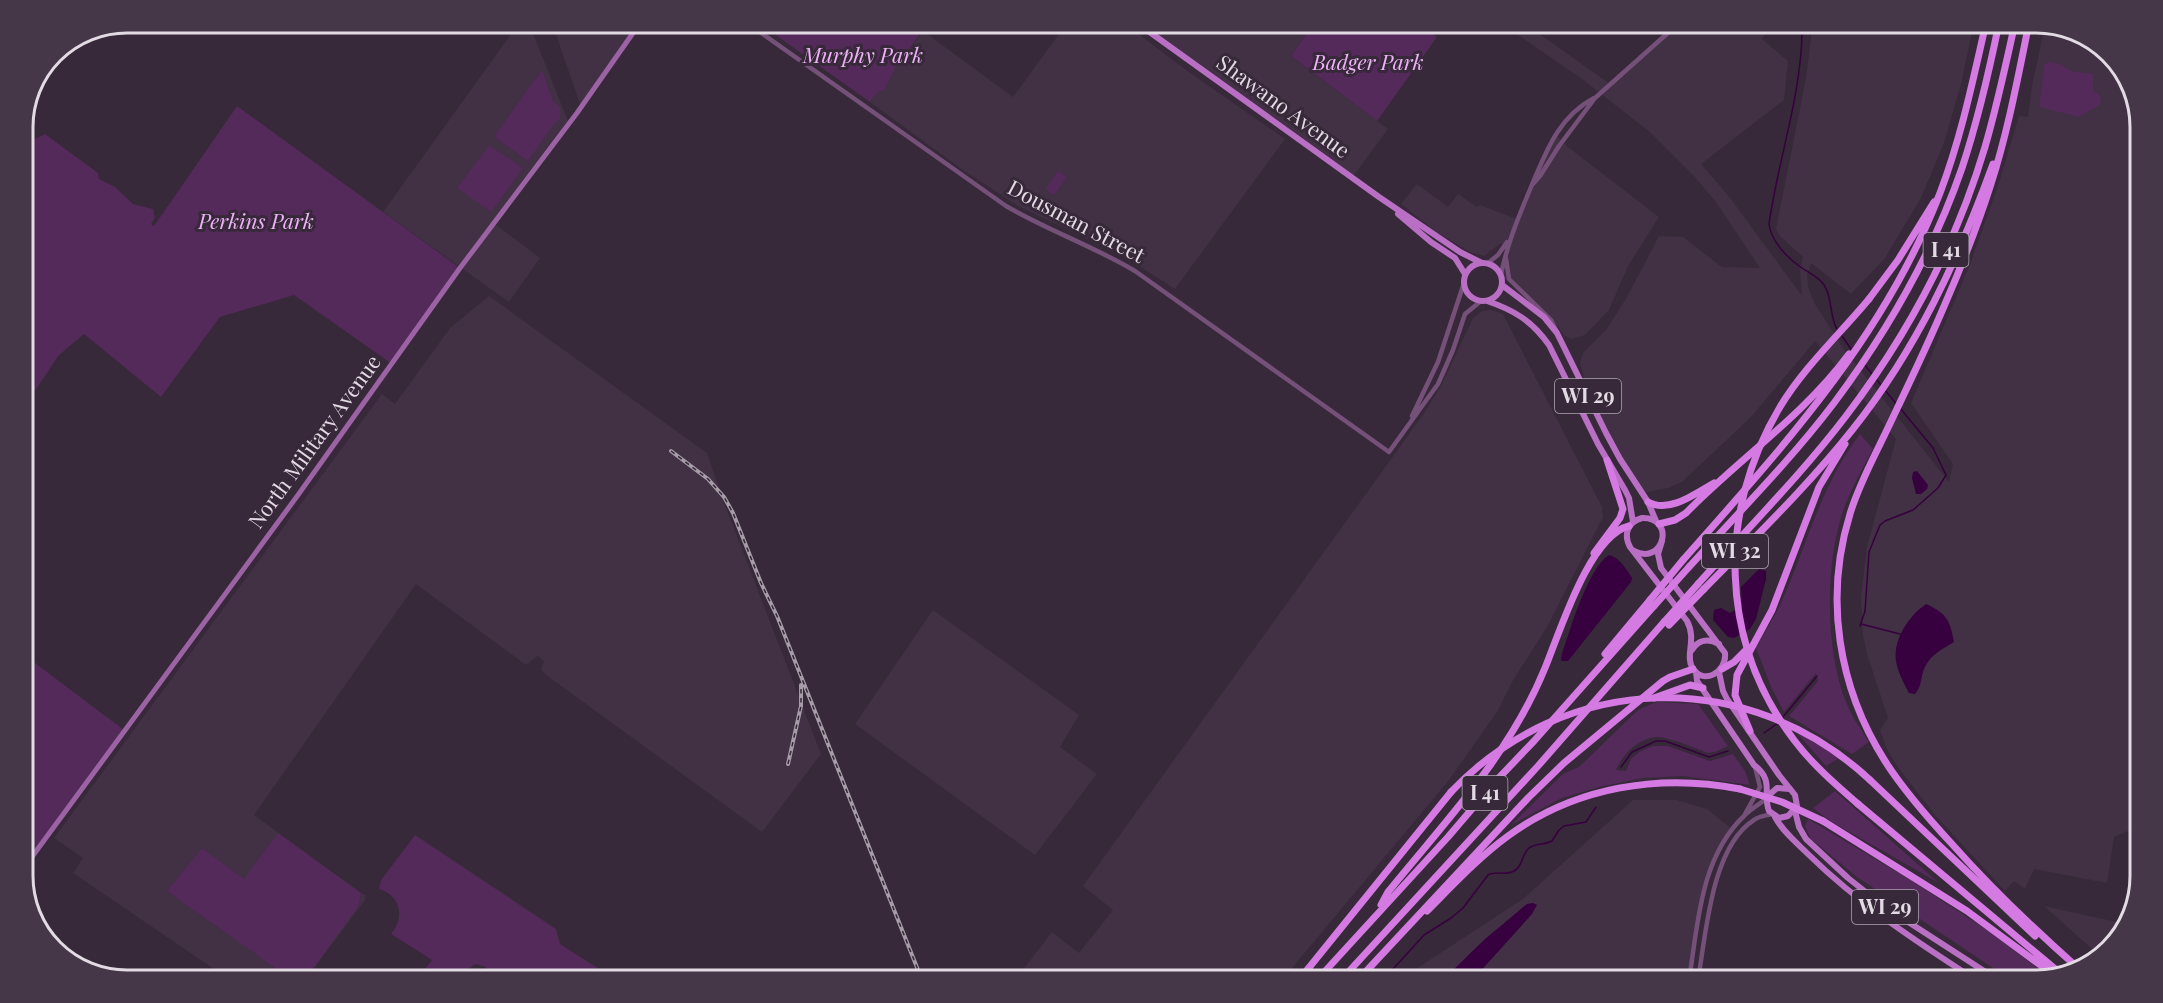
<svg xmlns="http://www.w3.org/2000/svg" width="2163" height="1003" font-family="'Playfair Display',serif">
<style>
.built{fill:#423045}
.green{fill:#532a59}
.water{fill:#36013e}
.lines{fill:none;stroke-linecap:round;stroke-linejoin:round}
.stream{stroke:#36013e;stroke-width:1.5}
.tertiary{stroke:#75517a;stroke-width:4.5}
.secondary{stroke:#9b62a4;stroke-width:5}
.primary{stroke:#b96fc4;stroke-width:6}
.motorway{stroke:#d47ae2;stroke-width:7}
.rail-casing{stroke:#a69ca8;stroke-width:4}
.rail{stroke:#372939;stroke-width:1.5;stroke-dasharray:4.5;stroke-linecap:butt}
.motorway-bridge{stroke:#d47ae2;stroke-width:7}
.labels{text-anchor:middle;stroke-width:6;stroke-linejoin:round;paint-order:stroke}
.shield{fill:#372939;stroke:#afa6b1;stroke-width:1.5}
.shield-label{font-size:20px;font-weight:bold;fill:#e3dbe4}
.park-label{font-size:21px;font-style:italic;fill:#edb2f6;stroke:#372939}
.street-label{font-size:21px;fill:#e3dbe4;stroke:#372939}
.rim{fill:none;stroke:#e3dbe4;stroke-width:3}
</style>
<rect width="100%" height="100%" fill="#372939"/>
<path class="built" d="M519 23H529L569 124 495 224 540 258 509 302 383 212Z
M552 23H640L581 107Z
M1067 23H1124L1186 70 1285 139 1175 289 1125 257 1020 207 963 170 870 102 923 31 1013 97Z
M1137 23H1301L1310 29 1291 56 1388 129 1352 178Z
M1501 23H1524L1610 84 1679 23H1751L1765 34 1762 39 1788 61 1784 100 1701 164 1728 195 1802 296 1800 271 1803 257 1780 236 1776 229 1806 78 1813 23H1974L1961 84 1944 143 1921 198 1885 258 1851 294 1811 263 1807 275 1808 287 1815 304 1845 351 1949 482 1953 464 1911 403 1969 267 1998 186 2019 116 2028 117 2032 86 2045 24 2076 31 2123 69 2140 120V826L2114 837 2107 883 2034 869 2025 889 2014 881 2005 891 1935 815 1897 766 1887 749 1880 730 1888 718 1868 657 1863 636 1861 596 1867 547 1896 439 1815 341 1751 417 1682 482 1668 488 1642 493 1591 403 1580 363 1583 353 1606 330 1627 297 1659 236 1683 237 1722 267 1760 268 1716 202 1694 176 1650 132 1582 79Z
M1555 134 1568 147 1659 217 1628 266 1609 310 1585 335 1572 339 1565 336 1550 316 1512 279 1502 280 1501 274 1507 246 1501 243 1484 256 1470 252 1435 231 1401 204 1417 184 1448 207 1458 194 1477 207 1480 205 1517 219Z
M489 296 707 453 723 500 821 754 762 832 546 675 541 669 544 661 538 656 526 665 416 584 254 815 361 893 366 895 365 900 305 980H230L73 873 83 858 54 838 382 394 395 404 450 328Z
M1491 310 1503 314 1602 507 1603 517 1547 627 1512 682 1497 712 1449 780 1282 980H1015L1052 932 1079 953 1113 910 1083 886 1425 412 1442 384 1473 318 1482 311Z
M933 610 1079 715 1060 747 1097 774 1035 855 855 724Z
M1633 800H1677L1707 809 1733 830 1710 869 1689 980H1399L1523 899Z
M2044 906 2126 924 2100 956Z"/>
<path class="green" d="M759 23H928L896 67 884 90 878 92 870 102Z
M1301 23H1418L1437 37 1377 121 1291 56 1310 29Z
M2049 62 2060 64 2072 71 2093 74V90L2101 96 2100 105 2079 117 2039 107 2044 64Z
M542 70 553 101 560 107V119L554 124 528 161 496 138 495 135Z
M237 106 460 268 392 364 294 295 220 317 161 397 84 334 58 356 39 385 23 406V130L35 139 45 134 98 173 99 179 115 187 133 204 153 209 155 218 151 224 154 226Z
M489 145 523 168 491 212 457 188Z
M1058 171 1067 177 1054 195 1045 189Z
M1860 434 1873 449C1862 469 1851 490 1843 511 1825 565 1825 649 1846 702 1851 716 1861 729 1869 742L1852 754 1789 716 1818 681 1816 673 1784 712 1772 689 1756 648C1766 630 1777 613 1785 594 1809 538 1822 484 1860 434Z
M23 654 124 730 23 869Z
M1659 702 1698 704 1728 746 1715 752 1708 753C1698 749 1668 737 1658 737 1638 738 1624 753 1616 770L1626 771 1631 759 1639 752 1653 746H1668L1710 761 1733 754 1745 771 1750 785 1683 776 1643 778 1599 787 1562 798 1511 825 1563 774 1579 767 1638 710 1651 704Z
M1797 733 1821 744 1839 758 1826 766Z
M1835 791 1939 883 1832 822 1813 808Z
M1808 819 1909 879 1990 932 2049 977 2037 980H2011L1857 877 1810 838 1805 826Z
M278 833 361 893 358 907 305 980H292L167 891 202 848 244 879Z
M415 835 556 929 560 944 601 970 603 976 600 980H488L486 967 475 964 468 970V980H416L432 960 391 934C405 917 401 896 379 889L381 880Z"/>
<path class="water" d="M1917 471 1928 485 1927 489 1921 494H1916L1912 478 1913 472Z
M1609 555C1619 557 1627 570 1632 578L1631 582 1568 661H1562L1561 660 1562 654C1570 630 1588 568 1609 555Z
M1759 569 1766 571V579L1756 619 1750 629 1734 638 1728 637 1713 620 1714 610 1721 608 1730 613 1742 606 1741 587Z
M1926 604C1947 614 1950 620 1954 642 1943 649 1931 654 1925 667 1920 677 1923 684 1915 694L1909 693C1904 683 1898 673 1896 661 1893 639 1909 616 1926 604Z
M1533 903 1537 905 1532 914 1477 975C1469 978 1456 978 1449 974L1484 940 1527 904Z"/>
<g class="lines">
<path class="stream" d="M1802 32C1801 97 1778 160 1769 224 1771 241 1787 258 1802 268 1809 273 1819 277 1824 285 1833 298 1829 316 1837 329
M1842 336 1851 349
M1864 364 1872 374
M1875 378 1882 386
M1885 390 1897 405
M1861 624 1900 634
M1860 626 1865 611 1869 552 1880 525 1885 521 1913 510 1938 488 1946 475 1933 448 1900 408
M1783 717 1817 676
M1764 733 1778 723
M1621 767 1632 752 1656 741H1665L1709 757 1728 751
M1379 978 1394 968 1424 935 1451 918 1463 908 1488 875C1496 871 1504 875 1512 872 1523 868 1521 855 1529 848 1535 843 1545 845 1552 841L1559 830 1564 826 1586 822 1596 807"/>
<path class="tertiary" d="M747 23 1006 206C1047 230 1093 246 1135 271L1389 452 1438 384 1453 350 1465 314 1481 301
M1532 185 1540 176 1559 146 1595 98 1679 23
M1506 259 1509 279 1551 320 1556 330
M1488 263 1498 255 1507 242
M1501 274C1508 242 1518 218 1531 187 1546 152 1558 117 1594 98
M1412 416 1438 362 1464 283
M1745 814 1760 787 1755 767
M1689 980C1698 924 1700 857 1745 815 1751 809 1760 804 1767 798
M1698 980C1706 935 1711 847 1754 820 1759 816 1765 816 1772 814"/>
<path class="secondary" d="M637 31 648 23
M23 869 298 495 460 268 577 113 640 23"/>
<path class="primary" d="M1137 23 1379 197 1460 252 1482 263
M1398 214 1431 242 1455 258 1465 274
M1464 282a19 19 0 1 1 38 0a19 19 0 1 1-38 0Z
M1502 285 1544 317 1557 333 1606 433 1620 459 1648 502 1656 521
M1487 301C1514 310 1532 321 1549 345L1598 444 1625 490 1629 498 1633 522
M1634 551C1664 566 1676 517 1642 518 1628 522 1623 534 1630 547L1687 621C1697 640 1685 654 1692 667 1702 686 1727 673 1725 653L1661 568 1658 554 1662 541
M1692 650C1698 640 1708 638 1719 644
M1696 672 1697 681 1754 765C1775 781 1762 793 1769 811L1779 818 1788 816 1797 806 1795 795 1779 775 1727 699 1723 691 1719 672
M1769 795 1777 788 1789 789
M1795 811 1799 827 1806 839 1848 878 1882 905 1998 980
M1775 817C1783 832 1797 843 1809 855 1859 904 1917 942 1976 980"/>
<path class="motorway" d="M2029 23C2018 77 2008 131 1991 184 1978 225 1962 265 1945 304 1926 349 1905 392 1884 436 1872 461 1858 487 1850 514 1824 598 1838 687 1885 761 1904 791 1928 818 1952 844 1991 888 2034 929 2078 968
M1869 299 1898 260 1934 202
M1648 502C1669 514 1696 493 1714 483
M1659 524 1675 520 1686 513C1739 459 1803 416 1849 354
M1594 553 1620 518 1623 509 1607 460
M1683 560C1783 447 1885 336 1940 193 1961 138 1973 80 1986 23
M1689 567C1738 513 1790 461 1834 403 1887 332 1933 252 1962 168 1978 120 1989 72 1999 23
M1698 584C1748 528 1801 475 1846 416 1907 336 1956 244 1985 147 1997 106 2006 64 2015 23
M1704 589C1755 537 1808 486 1853 429 1916 350 1959 258 1993 164
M1605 654 1650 600
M1722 669 1734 662 1748 648
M1654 698 1690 685 1703 688
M1750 731 1735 695 1737 675 1772 610 1819 487 1845 444
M1870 780 2035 936
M1858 804 2060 973
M1823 821 1967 911 2054 975
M1381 905 1388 892C1447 819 1509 756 1545 668 1560 632 1589 536 1629 526
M1427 911C1453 885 1479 857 1508 836 1575 787 1659 773 1740 789
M1299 980 1451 792
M1317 980 1448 837 1495 782 1534 741 1654 606
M1341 980 1538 766 1664 622
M1358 980 1528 798 1564 763 1663 681 1670 677 1693 669"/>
<g class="rail-casing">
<path id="rail" d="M671 451 708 479 724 497 733 513 761 583 777 616 922 980
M788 764 801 706V685"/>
</g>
<use href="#rail" class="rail"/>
<path class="motorway-bridge" d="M1650 600 1683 560
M1654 606 1689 567
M1664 622 1698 584
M1669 625 1704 589
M1740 789 1782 802 1823 821
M1451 792C1566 671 1748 666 1870 780
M1858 804C1835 784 1812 764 1794 740 1719 641 1717 512 1780 407 1804 367 1840 334 1869 299"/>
</g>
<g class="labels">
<g class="shield">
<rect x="1923.5" y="233" width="45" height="34" rx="4.5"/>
<rect x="1555" y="379" width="66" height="34" rx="4.5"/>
<rect x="1702" y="534" width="66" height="34" rx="4.5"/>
<rect x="1462.5" y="776" width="45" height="34" rx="4.5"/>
<rect x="1852" y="890" width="66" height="34" rx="4.5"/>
</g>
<g class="shield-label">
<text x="1946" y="257">I 41</text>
<text x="1588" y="403">WI 29</text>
<text x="1735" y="558">WI 32</text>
<text x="1485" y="800">I 41</text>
<text x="1885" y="914">WI 29</text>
</g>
<g class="park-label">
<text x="863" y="63">Murphy Park</text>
<text x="1368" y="70">Badger Park</text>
<text x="256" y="229">Perkins Park</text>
</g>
<g class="street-label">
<text transform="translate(1283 107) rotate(36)" y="7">Shawano Avenue</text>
<text transform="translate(1076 222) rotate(28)" y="7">Dousman Street</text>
<text transform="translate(315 442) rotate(-54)" y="7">North Military Avenue</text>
</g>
</g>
<path d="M0 0H2163V1003H0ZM127 33H2036A94 94 0 0 1 2130 127V876A94 94 0 0 1 2036 970H127A94 94 0 0 1 33 876V127A94 94 0 0 1 127 33Z" fill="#453747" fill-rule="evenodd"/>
<path class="rim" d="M127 33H2036A94 94 0 0 1 2130 127V876A94 94 0 0 1 2036 970H127A94 94 0 0 1 33 876V127A94 94 0 0 1 127 33Z"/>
</svg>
